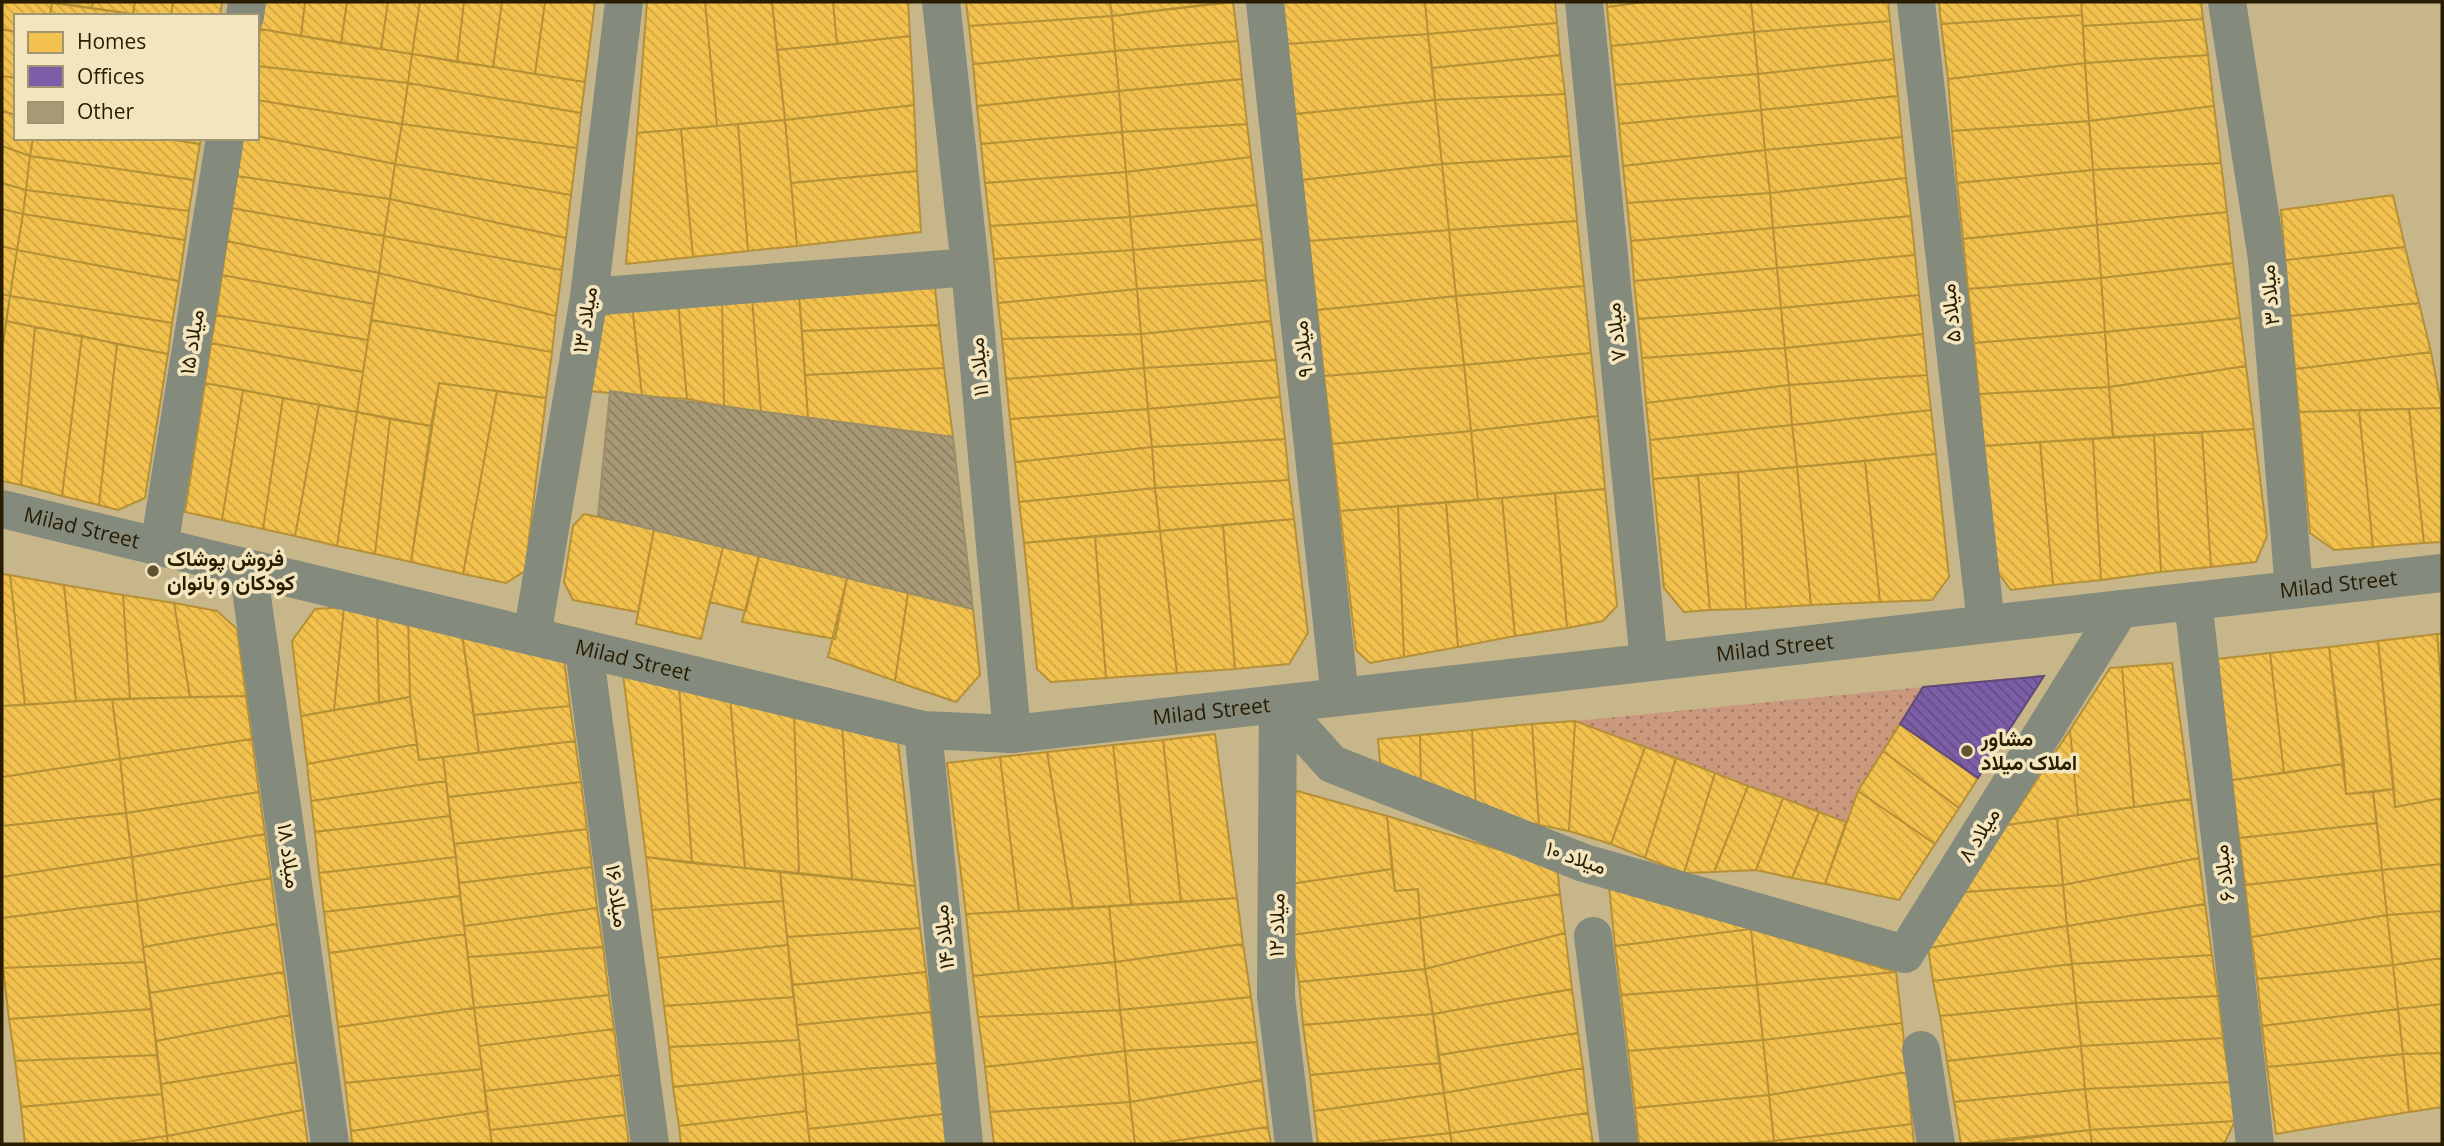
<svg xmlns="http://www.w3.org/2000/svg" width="2444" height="1146" font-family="'Open Sans',Vazirmatn,sans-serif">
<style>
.park{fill:url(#park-dots)}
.homes{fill:url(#homes-back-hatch);stroke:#b59037;stroke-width:2}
.offices{fill:url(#offices-back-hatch);stroke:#624a75;stroke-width:2}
.building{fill:url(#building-back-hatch);stroke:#9c8e6a;stroke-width:2}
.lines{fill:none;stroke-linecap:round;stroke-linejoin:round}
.minor{stroke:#848a7c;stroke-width:38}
.tertiary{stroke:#848a7c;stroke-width:38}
.poi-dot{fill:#605330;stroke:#f3e5be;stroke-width:2.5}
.labels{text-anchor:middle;stroke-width:7;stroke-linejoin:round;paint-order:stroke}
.street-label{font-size:21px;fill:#281d00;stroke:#f3e5be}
.poi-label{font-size:21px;font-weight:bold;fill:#281d00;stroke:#f3e5be;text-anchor:start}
</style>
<defs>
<pattern id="park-dots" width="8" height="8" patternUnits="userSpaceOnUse" patternTransform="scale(1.75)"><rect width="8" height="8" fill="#ca987d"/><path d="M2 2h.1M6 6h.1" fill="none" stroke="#a47b64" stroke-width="1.8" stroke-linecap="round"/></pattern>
<pattern id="homes-back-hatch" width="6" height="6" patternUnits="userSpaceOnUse" patternTransform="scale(1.75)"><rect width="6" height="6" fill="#f2c14e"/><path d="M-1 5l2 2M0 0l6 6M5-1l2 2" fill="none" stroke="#d0a542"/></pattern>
<pattern id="offices-back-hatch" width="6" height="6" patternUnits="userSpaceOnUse" patternTransform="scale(1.75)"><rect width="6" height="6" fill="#7b5ea7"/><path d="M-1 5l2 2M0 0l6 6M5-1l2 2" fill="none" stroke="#654d86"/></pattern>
<pattern id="building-back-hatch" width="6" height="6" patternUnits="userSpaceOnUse" patternTransform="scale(1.75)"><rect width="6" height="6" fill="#a89a76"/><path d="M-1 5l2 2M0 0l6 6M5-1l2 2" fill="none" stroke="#897d5e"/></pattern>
</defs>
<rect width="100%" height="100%" fill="#c7b68a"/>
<path class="park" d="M1923 687 1858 791 1846 822 1575 721Z"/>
<path class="homes" d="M2 2 52 3 50 16H16V32L2 29Z
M52 2H93L92 8Z
M93 2H135L133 14 92 8Z
M135 2H173L171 16 133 14Z
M173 2H222L220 16H171Z
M264 2H305L301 36 260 29Z
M305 2H347L341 43 301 36Z
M347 2H388L381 49 341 43Z
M388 2H420L412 54 381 49Z
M420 2H464L457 62 412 54Z
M464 2H502L493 67 457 62Z
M502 2H545L535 74 493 67Z
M545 2H595L585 82 535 74Z
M647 2H705L717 126 637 133Z
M705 2H772L785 120 717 126Z
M772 2H833L837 44 777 50Z
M833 2H908L910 36 837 44Z
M966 2H1110L1112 16 969 26Z
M1110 2H1226L1112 16Z
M1233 2 1238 41 1115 51 1112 16Z
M1282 2H1425L1428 34 1287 44Z
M1425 2H1555L1557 23 1428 34Z
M1607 2H1644L1607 7Z
M1644 2H1751L1754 32 1611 46 1607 7Z
M1751 2H1888L1890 21 1754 32Z
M1939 2H2081L2082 15 1941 24Z
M2081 2H2201L2203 19 2083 26Z
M52 3 133 14 149 16H50Z
M2082 15 2085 63 1948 79 1941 24Z
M1112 16 1115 51 973 64 969 26Z
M2203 19 2208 55 2085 63 2083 26Z
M1890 21 1894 59 1758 74 1754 32Z
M1557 23 1560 55 1432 68 1428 34Z
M2 29 16 32V78L2 76Z
M260 29 412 54 408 83 257 66Z
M1754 32 1758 74 1615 85 1611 46Z
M1428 34 1435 100 1295 114 1287 44Z
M910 36 914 105 785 120 777 50Z
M1238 41 1242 79 1119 91 1115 51Z
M1115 51 1119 91 977 106 973 64Z
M412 54 585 82 581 113 408 83Z
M1560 55 1565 94 1435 100 1432 68Z
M2208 55 2214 106 2089 121 2085 63Z
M1894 59 1898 96 1761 110 1758 74Z
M2085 63 2089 121 1952 131 1948 79Z
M257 66 408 83 402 124 257 100Z
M1758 74 1761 110 1619 124 1615 85Z
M2 76 16 78V115L2 111Z
M1242 79 1247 124 1122 132 1119 91Z
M408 83 581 113 577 148 402 124Z
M1119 91 1122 132 981 144 977 106Z
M1565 94 1571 156 1442 164 1435 100Z
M1898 96 1902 137 1765 150 1761 110Z
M257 100 402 124 395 164 257 136Z
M1435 100 1442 164 1302 180 1295 114Z
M914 105 917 171 791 183 785 120Z
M2214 106 2221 163 2093 170 2089 121Z
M1761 110 1765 150 1623 166 1619 124Z
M2 111 16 115V138H33L30 156 2 146Z
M785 120 797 246 748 251 738 124Z
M2089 121 2093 170 1957 183 1952 131Z
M402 124 577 148 571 195 395 164Z
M738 124 748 251 693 257 681 129Z
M1247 124 1251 157 1126 172 1122 132Z
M681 129 693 257 626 264 637 133Z
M1122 132 1126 172 985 183 981 144Z
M257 136 395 164 390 199 237 176 243 138Z
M1902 137 1906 178 1770 193 1765 150Z
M33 138H161L200 144 194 180 30 156Z
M161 138H201L200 144Z
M2 146 30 156 26 190 2 183Z
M1765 150 1770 193 1627 203 1623 166Z
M30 156 194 180 189 211 26 190Z
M1571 156 1577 221 1449 230 1442 164Z
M1251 157 1257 205 1130 217 1126 172Z
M2221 163 2227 212 2097 225 2093 170Z
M395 164 571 195 566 238 390 199Z
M1442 164 1449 230 1309 241 1302 180Z
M2093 170 2097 225 1963 239 1957 183Z
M917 171 921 232 797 246 791 183Z
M1126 172 1130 217 990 226 985 183Z
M237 176 390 199 384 236 232 208Z
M1906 178 1911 216 1773 228 1770 193Z
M2 183 26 190 23 214 2 209Z
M26 190 189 211 185 240 23 214Z
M1770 193 1773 228 1631 241 1627 203Z
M2393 195 2405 247 2285 260 2281 210Z
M390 199 566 238 562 270 384 236Z
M1257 205 1262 239 1133 250 1130 217Z
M232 208 384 236 379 273 227 241Z
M2 209 23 214 17 250 2 246Z
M2227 212 2233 263 2101 278 2097 225Z
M23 214 185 240 179 281 17 250Z
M1911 216 1915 255 1777 268 1773 228Z
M1130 217 1133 250 994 259 990 226Z
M1577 221 1584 286 1456 296 1449 230Z
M2097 225 2101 278 1968 289 1963 239Z
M1773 228 1777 268 1634 281 1631 241Z
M1449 230 1456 296 1317 310 1309 241Z
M384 236 562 270 556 316 379 273Z
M1262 239 1266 280 1137 289 1133 250Z
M227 241 379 273 374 304 222 275Z
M2 246 17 250 10 296 2 294Z
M2405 247 2419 303 2290 316 2285 260Z
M17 250 179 281 172 323 10 296Z
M1133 250 1137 289 998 303 994 259Z
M1915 255 1919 295 1781 308 1777 268Z
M2233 263 2240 318 2105 332 2101 278Z
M1777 268 1781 308 1638 319 1634 281Z
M379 273 556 316 552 352 371 320Z
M222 275 374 304 368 340 216 315Z
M2101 278 2105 332 1974 343 1968 289Z
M1266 280 1271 321 1141 334 1137 289Z
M1584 286 1591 353 1464 365 1456 296Z
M935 288 939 325 802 331 799 295Z
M1137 289 1141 334 1002 339 998 303Z
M2 294 10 296 2 351Z
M799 295 808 418 761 412 752 298Z
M1919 295 1923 334 1785 348 1781 308Z
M10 296 172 323 168 354 6 321Z
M1456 296 1464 365 1324 376 1317 310Z
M752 298 761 412 724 406 722 299Z
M722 299 724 406 687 399 678 302Z
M678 302 687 399 642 396 632 305Z
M2419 303 2431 352 2295 369 2290 316Z
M632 305 642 396 590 391 597 318Z
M1781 308 1785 348 1642 358 1638 319Z
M216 315 368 340 363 372 211 343Z
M2240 318 2246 366 2109 387 2105 332Z
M371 320 552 352 546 398 439 383 431 426 357 412Z
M6 321 35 327 21 485 2 481V351Z
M1271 321 1276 360 1144 368 1141 334Z
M939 325 944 368 805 375 802 331Z
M35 327 82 336 62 496 21 485Z
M2105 332 2109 387 1979 394 1974 343Z
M1141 334 1144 368 1006 379 1002 339Z
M1923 334 1927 375 1789 385 1785 348Z
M82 336 117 344 99 505 62 496Z
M211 343 363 372 357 412 205 383Z
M117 344 168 354 145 498 118 510 99 505Z
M1785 348 1789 385 1646 403 1642 358Z
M2431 352 2442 408 2299 412 2295 369Z
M1591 353 1598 416 1471 431 1464 365Z
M1276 360 1280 397 1148 409 1144 368Z
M1464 365 1471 431 1332 444 1324 376Z
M2246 366 2254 429 2113 437 2109 387Z
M944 368 953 437 808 418 805 375Z
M1144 368 1148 409 1010 419 1006 379Z
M1927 375 1931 410 1792 425 1789 385Z
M205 383 243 390 222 520 185 512Z
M439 383 497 391 463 574 411 562Z
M1789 385 1792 425 1650 440 1646 403Z
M2109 387 2113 437 1984 446 1979 394Z
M243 390 283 398 263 529 222 520Z
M497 391 546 398 525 571 506 583 463 574Z
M1280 397 1285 439 1152 447 1148 409Z
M283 398 319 405 295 536 263 529Z
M319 405 357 412 337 546 295 536Z
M2442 408V542L2424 543 2409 409Z
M1148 409 1152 447 1015 462 1010 419Z
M2409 409 2424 543 2373 547 2359 410Z
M1931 410 1936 454 1797 467 1792 425Z
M2359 410 2373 547 2334 550 2310 533 2299 412Z
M357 412 390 419 375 554 337 546Z
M1598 416 1605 489 1478 500 1471 431Z
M390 419 431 426 411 562 375 554Z
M1792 425 1797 467 1653 479 1650 440Z
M2254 429 2267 536 2256 562 2211 567 2202 432Z
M1471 431 1478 500 1340 511 1332 444Z
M2202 432 2211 567 2161 572 2154 435Z
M2154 435 2161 572 2101 580 2093 439Z
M1285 439 1289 480 1155 488 1152 447Z
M2093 439 2101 580 2053 585 2040 442Z
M2040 442 2053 585 2011 590 1996 570 1984 446Z
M1152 447 1155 488 1019 502 1015 462Z
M1936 454 1949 577 1932 600 1880 602 1865 461Z
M1865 461 1880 602 1811 605 1797 467Z
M1797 467 1811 605 1746 609 1738 472Z
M1738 472 1746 609 1710 610 1698 475Z
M1698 475 1710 610 1684 612 1664 588 1653 479Z
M1289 480 1294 519 1160 531 1155 488Z
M1155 488 1160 531 1024 543 1019 502Z
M1605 489 1617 606 1603 621 1567 628 1555 493Z
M1555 493 1567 628 1515 636 1502 498Z
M1502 498 1515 636 1458 647 1446 502Z
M1446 502 1458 647 1404 657 1398 506Z
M1398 506 1404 657 1370 663 1356 650 1340 511Z
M584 514 654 529 638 612 573 600 564 582 573 526Z
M1294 519 1308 633 1289 664 1235 669 1223 525Z
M1223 525 1235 669 1177 673 1160 531Z
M654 529 723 547 701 639 636 624Z
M1160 531 1177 673 1106 678 1095 536Z
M1095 536 1106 678 1051 682 1037 669 1024 543Z
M723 547 759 556 746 611 710 602Z
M759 556 847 578 835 639 742 622Z
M2 574 10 575 25 705 2 706Z
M10 575 64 585 76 701 25 705Z
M847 578 908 593 895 681 828 657Z
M64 585 123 595 130 699 76 701Z
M908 593 973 609 980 675 956 702 895 681Z
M123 595 174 603 190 697 130 699Z
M174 603 217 611 237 629 246 696 190 697Z
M344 607H377L379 703 334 710Z
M344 607 334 710 301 716 292 641 315 609Z
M377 607 408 614 410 697 379 703Z
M408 614 461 627 479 753 419 760 410 697Z
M461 627 563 651 570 706 474 715Z
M2437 634H2442V692Z
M2437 634 2442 692V798L2395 807 2378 641Z
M2378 641 2394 789 2346 794 2329 647Z
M2329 647 2344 764 2284 773 2270 653Z
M2270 653 2284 773 2232 780 2217 659Z
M2172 663 2191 799 2134 807 2122 667Z
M2122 667 2134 807 2078 815 2070 730 2110 668Z
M623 674 679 686 692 863 646 857Z
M679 686 730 697 745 868 692 863Z
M246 696 252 739 120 759 112 699Z
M410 697 417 744 307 764 301 716Z
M730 697 794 712 799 873 745 868Z
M112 699 120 759 2 777V706Z
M570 706 575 741 479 753 474 715Z
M794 712 842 722 852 879 799 873Z
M1575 721 1645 747 1611 844 1569 831Z
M1575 721 1569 831 1539 825 1532 724Z
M842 722 897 734 915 886 852 879Z
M1532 724 1539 825 1476 809 1472 730Z
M1900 724 1978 778 1959 808 1883 751Z
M1472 730 1476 809 1421 795 1420 735Z
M2070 730 2078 815 2007 825Z
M1215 734 1237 898 1181 902 1163 740Z
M1420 735 1421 795 1382 784 1378 739Z
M252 739 259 792 126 813 120 759Z
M1163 740 1181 902 1131 905 1113 745Z
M575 741 581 782 448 797 443 757Z
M417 744 419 760 443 757 446 781 311 801 307 764Z
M1113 745 1131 905 1073 909 1047 752Z
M1645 747 1676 758 1645 858 1611 844Z
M1883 751 1959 808 1935 844 1858 791Z
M1047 752 1073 909 1019 911 1000 757Z
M1000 757 1019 911 966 914 947 763Z
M1676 758 1715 773 1684 873 1645 858Z
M120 759 126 813 2 826V777Z
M2344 764 2346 794 2373 792 2377 823 2239 838 2232 780Z
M1715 773 1748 786 1714 872 1684 873Z
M446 781 450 816 315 832 311 801Z
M581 782 587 829 454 844 448 797Z
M1272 784 1387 816 1392 869 1283 885Z
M1748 786 1783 798 1756 870 1714 872Z
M2394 789 2395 807 2442 798V864L2382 870 2373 792Z
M1858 791 1935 844 1899 900 1825 884Z
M259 792 265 834 132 857 126 813Z
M1783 798 1819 812 1792 878 1756 870Z
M2191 799 2199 858 2063 885 2057 818Z
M1819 812 1846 822 1825 884 1792 878Z
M126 813 132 857 2 877V826Z
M450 816 456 857 319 873 315 832Z
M1387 816 1557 867 1560 894 1420 918 1418 889 1395 891Z
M2057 818 2063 885 1964 892 2007 825Z
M2377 823 2382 870 2245 885 2239 838Z
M587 829 592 867 459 883 454 844Z
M265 834 271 878 137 901 132 857Z
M132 857 137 901 2 918V877Z
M456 857 460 896 324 912 319 873Z
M646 857 780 872 783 901 652 910Z
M2199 858 2205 904 2067 926 2063 885Z
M2442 864V911L2387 915 2382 870Z
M592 867 597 908 464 926 459 883Z
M1392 869 1395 891 1418 889 1420 918 1291 935 1283 885Z
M2382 870 2387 915 2251 937 2245 885Z
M780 872 915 886 920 928 787 937Z
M271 878 277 924 143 947 137 901Z
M2063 885 2067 926 1928 948 1964 892Z
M1609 886 1751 929 1615 946Z
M1560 894 1565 933 1425 969 1420 918Z
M460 896 465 934 329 953 324 912Z
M1237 898 1243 944 1115 962 1109 906Z
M137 901 145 962 3 968 2 918Z
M783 901 788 945 658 958 652 910Z
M2205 904 2212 955 2072 964 2067 926Z
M1109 906 1115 962 973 976 966 914Z
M597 908 603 947 468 957 464 926Z
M2442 911V958L2393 965 2387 915Z
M2387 915 2393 965 2257 979 2251 937Z
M1420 918 1425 969 1299 982 1291 935Z
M277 924 284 972 149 993 143 947Z
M2067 926 2072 964 1933 981 1928 948Z
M920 928 926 972 792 985 787 937Z
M1751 929 1896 972 1757 985Z
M1751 929 1757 985 1621 995 1615 946Z
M1565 933 1572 989 1433 1014 1425 969Z
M465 934 474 1008 338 1027 329 953Z
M1243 944 1251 997 1120 1010 1115 962Z
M788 945 794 997 664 1006 658 958Z
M603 947 609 995 474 1008 468 957Z
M2212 955 2218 996 2076 1003 2072 964Z
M2442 958V1004L2398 1009 2393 965Z
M145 962 152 1009 9 1019 3 968Z
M1115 962 1120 1010 978 1017 973 976Z
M2072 964 2076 1003 1940 1016 1933 981Z
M2393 965 2398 1009 2262 1026 2257 979Z
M1425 969 1433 1014 1303 1025 1299 982Z
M284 972 290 1015 156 1041 149 993Z
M926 972 931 1012 797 1025 792 985Z
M1896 972 1902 1023 1763 1040 1757 985Z
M1757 985 1763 1040 1628 1051 1621 995Z
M1572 989 1578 1033 1438 1055 1433 1014Z
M609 995 614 1029 479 1046 474 1008Z
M2218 996 2223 1038 2081 1046 2076 1003Z
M794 997 799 1040 669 1047 664 1006Z
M1251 997 1257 1042 1125 1051 1120 1010Z
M2076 1003 2081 1046 1947 1061 1940 1016Z
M2442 1004V1053L2403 1054 2398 1009Z
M474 1008 482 1069 345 1083 338 1027Z
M152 1009 157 1055 15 1061 9 1019Z
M2398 1009 2403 1054 2267 1067 2262 1026Z
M1120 1010 1125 1051 985 1067 978 1017Z
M931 1012 937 1063 803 1074 797 1025Z
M1433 1014 1440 1063 1310 1075 1303 1025Z
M290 1015 296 1062 161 1084 156 1041Z
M1902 1023 1907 1072 1769 1095 1763 1040Z
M614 1029 620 1075 485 1091 479 1046Z
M1578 1033 1583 1068 1444 1093 1438 1055Z
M2223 1038 2230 1082 2085 1089 2081 1046Z
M799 1040 803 1074 673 1087 669 1047Z
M1763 1040 1769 1095 1635 1108 1628 1051Z
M1257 1042 1262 1080 1130 1102 1125 1051Z
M2081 1046 2085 1089 1954 1102 1947 1061Z
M1125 1051 1130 1102 990 1112 985 1067Z
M2442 1053V1107L2409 1112 2403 1054Z
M2403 1054 2409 1112 2276 1134 2267 1067Z
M157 1055 162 1094 21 1107 15 1061Z
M296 1062 303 1110 167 1136 161 1084Z
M937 1063 943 1114 808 1129 803 1074Z
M1440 1063 1444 1093 1314 1111 1310 1075Z
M1583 1068 1588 1113 1450 1133 1444 1093Z
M482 1069 487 1111 351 1131 345 1083Z
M1907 1072 1912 1124 1774 1141 1769 1095Z
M803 1074 806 1111 679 1126 673 1087Z
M620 1075 625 1115 490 1130 485 1091Z
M1262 1080 1268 1127 1154 1144H1135L1130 1102Z
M2230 1082 2235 1121 2090 1130 2085 1089Z
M2085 1089 2090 1130 1961 1144 1954 1102Z
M1444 1093 1450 1133 1351 1144H1318L1314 1111Z
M162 1094 167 1136 111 1144H25L21 1107Z
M1769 1095 1774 1141 1736 1144H1639L1635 1108Z
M1130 1102 1135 1144H994L990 1112Z
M303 1110 308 1144H168L167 1136Z
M487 1111 492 1144H352L351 1131Z
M806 1111 810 1144H681L679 1126Z
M1588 1113 1593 1144H1452L1450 1133Z
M943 1114 947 1144H810L808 1129Z
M625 1115 629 1144H492L490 1130Z
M2235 1121 2224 1144H2092L2090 1130Z
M1912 1124 1914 1144H1774V1141Z
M1268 1127 1271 1144H1154Z
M2090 1130 2092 1144H1982Z
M1450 1133 1452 1144H1351Z
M167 1136 168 1144H111Z
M1774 1141V1144H1736Z"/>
<path class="offices" d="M2044 676 1978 778 1900 724 1923 687Z"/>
<path class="building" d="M610 391 953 437 973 609 598 516Z"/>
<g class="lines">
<path class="minor" d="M941 2 970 267 1012 734
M1265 2 1340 697
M1584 2 1649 662
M1916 2 1986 624
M2227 2 2267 259 2294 589
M245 16 247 2
M589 297 970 267
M159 547 225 138
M248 569 330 1144
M2193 601 2255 1144
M532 636 589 297 624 2
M584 649 650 1144
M1278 704 1332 764 1584 863 1905 954 2120 609
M1278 704 1276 997 1294 1144
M923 730 964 1144
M1593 936 1619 1144
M1921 1050 1936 1144"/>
<path class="tertiary" id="s1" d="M2 509 923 730 1012 734 2442 573"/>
</g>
<g class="poi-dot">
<circle cx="153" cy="571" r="7"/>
<circle cx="1967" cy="751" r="7"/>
</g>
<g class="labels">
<g class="street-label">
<text transform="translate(2270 295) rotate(-95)" y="7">میلاد ۳</text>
<text transform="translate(1951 313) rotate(-96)" y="7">میلاد ۵</text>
<text transform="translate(585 320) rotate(-81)" y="7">میلاد ۱۳</text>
<text transform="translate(1616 332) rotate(-96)" y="7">میلاد ۷</text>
<text transform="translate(192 342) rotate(-81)" y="7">میلاد ۱۵</text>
<text transform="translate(1303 349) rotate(-96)" y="7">میلاد ۹</text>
<text transform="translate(979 367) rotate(-95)" y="7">میلاد ۱۱</text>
<text dy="7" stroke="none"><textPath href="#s1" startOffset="82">Milad Street</textPath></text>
<text dy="7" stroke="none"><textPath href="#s1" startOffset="2371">Milad Street</textPath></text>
<text dy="7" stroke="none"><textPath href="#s1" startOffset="1804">Milad Street</textPath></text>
<text dy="7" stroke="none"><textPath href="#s1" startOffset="649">Milad Street</textPath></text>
<text dy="7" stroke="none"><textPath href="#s1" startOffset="1237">Milad Street</textPath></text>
<text transform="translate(1979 835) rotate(-58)" y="7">میلاد ۸</text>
<text transform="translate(289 856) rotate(82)" y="7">میلاد ۱۸</text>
<text transform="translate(1576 858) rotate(19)" y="7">میلاد ۱۰</text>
<text transform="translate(2224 873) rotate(-97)" y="7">میلاد ۶</text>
<text transform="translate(617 896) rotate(82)" y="7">میلاد ۱۶</text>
<text transform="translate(1277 925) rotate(-89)" y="7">میلاد ۱۲</text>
<text transform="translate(944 937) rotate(-96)" y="7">میلاد ۱۴</text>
</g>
<g class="poi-label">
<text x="167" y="566">فروش پوشاک<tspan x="167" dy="24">کودکان و بانوان</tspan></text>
<text x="1981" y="746">مشاور<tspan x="1981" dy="24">املاک میلاد</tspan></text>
</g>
</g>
<rect width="2444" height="1146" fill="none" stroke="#281d00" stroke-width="7"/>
<rect x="14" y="14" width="245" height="126" fill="#f3e5be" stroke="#a29572" stroke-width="2"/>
<rect x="28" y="32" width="35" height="21" fill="#f2c14e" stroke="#a29572" stroke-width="2"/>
<text x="77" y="49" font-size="21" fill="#281d00">Homes</text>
<rect x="28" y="66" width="35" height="21" fill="#7b5ea7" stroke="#a29572" stroke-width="2"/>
<text x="77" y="84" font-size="21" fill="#281d00">Offices</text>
<rect x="28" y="102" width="35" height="21" fill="#a89a76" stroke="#a29572" stroke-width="2"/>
<text x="77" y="119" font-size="21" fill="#281d00">Other</text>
</svg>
